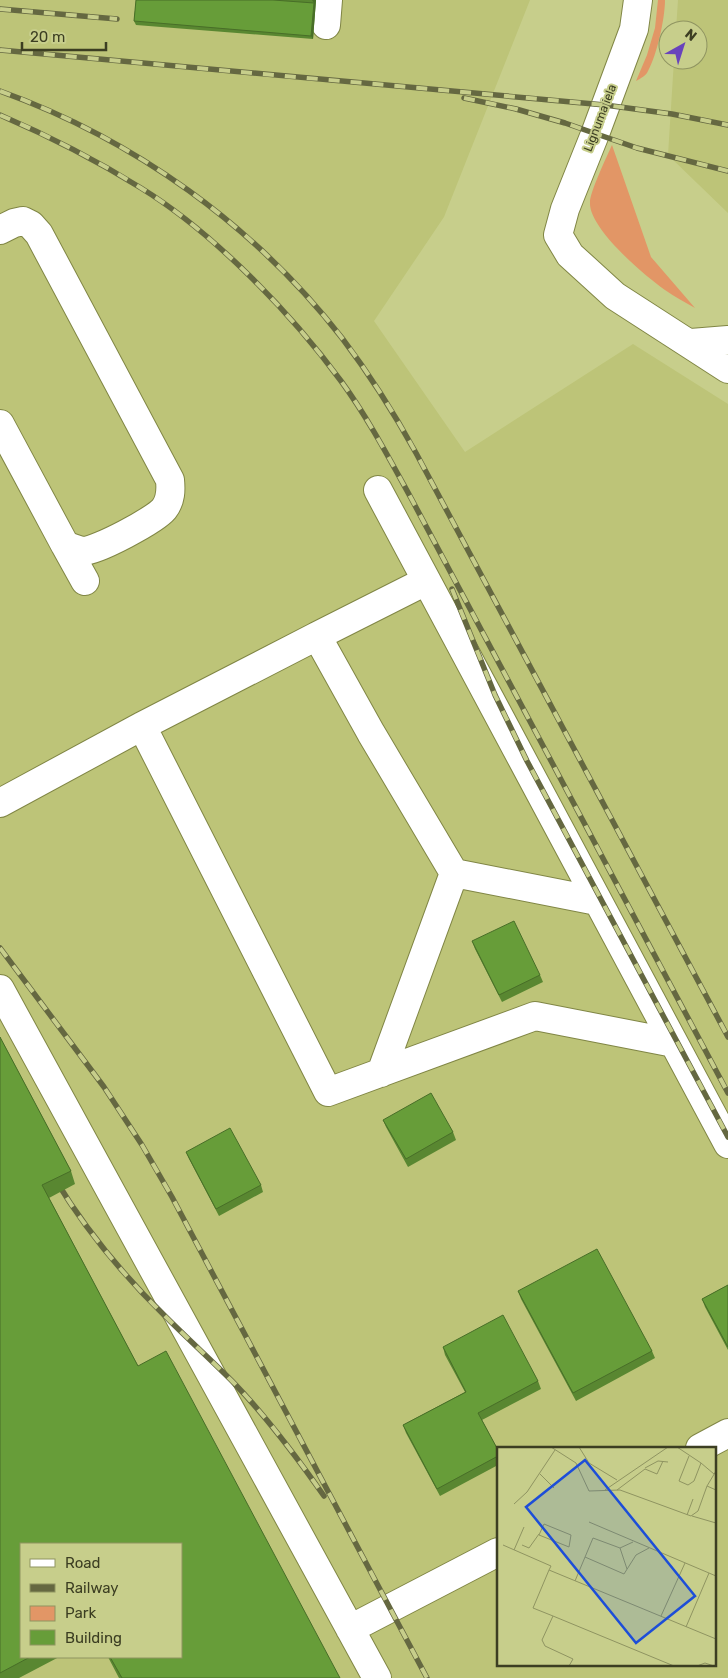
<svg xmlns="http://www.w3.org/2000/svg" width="728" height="1678" font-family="Rubik,sans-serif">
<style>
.built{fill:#bdc478;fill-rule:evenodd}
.green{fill:#e29666}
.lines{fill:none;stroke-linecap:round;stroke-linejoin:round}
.minor-casing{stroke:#808645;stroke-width:30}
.minor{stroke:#fff;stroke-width:28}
.rail-casing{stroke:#656841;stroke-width:5.5}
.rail{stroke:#c7ce8b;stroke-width:4;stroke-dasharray:11;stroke-linecap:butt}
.wall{fill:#598731}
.shaded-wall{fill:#486e28}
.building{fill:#679d39;stroke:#486e28}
.labels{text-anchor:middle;stroke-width:4;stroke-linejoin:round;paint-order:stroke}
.street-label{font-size:12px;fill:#3c3e22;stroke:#c7ce8b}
.inset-road{fill:none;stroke:#8f9461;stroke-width:1}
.view{fill:#1d4ed8;fill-opacity:0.15;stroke:#1d4ed8;stroke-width:2.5}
.inset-edge{fill:none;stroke:#3c3e22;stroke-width:2.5}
</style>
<rect width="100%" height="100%" fill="#c7ce8b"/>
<path class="built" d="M0 0H530L444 217 374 321 465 452 633 344 728 404V1678H0ZM498 1448H714V1664H498ZM21 1544H181V1657H21Z
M678 0H728V213L668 155 674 60H698V30H676Z"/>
<path class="green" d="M658 0H665C665 18 657 55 648 71 646 76 641 78 636 81L647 55 655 28Z
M612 145 651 257 695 308C685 302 675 297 665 290 645 276 588 228 590 202 590 192 607 156 612 145Z"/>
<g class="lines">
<g class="minor-casing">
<path id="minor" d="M638 0 634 29 595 134 565 209 558 235 570 255 615 296 728 369
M326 25 328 0
M0 230 14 223 23 221 31 225 39 234 170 480C171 490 171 500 164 509 155 520 97 551 83 551 77 550 70 547 65 545L0 424
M691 343 728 340
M378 490 728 1144
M65 545 85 581
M317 636 426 581
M142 726 328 1092 535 1016 674 1043
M0 803 142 726 317 636 371 733 454 873 597 901
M0 989 377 1678
M381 1073 454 873
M700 1448 728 1433
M350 1629 498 1552"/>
</g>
<use href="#minor" class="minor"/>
<g class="rail-casing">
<path id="rail" d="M0 9 117 19
M0 50 605 105 672 114 728 125
M0 91C134 139 255 226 342 338 370 375 394 413 416 453L728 1037
M464 98 516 109 565 123 637 148 728 171
M0 115C49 136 96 160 141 188 214 233 290 312 341 381 368 418 389 458 411 498L728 1093
M452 589 495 695 527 761 728 1137
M0 948 104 1087 142 1145 172 1197 427 1678
M55 1179C85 1229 124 1276 166 1317 188 1339 210 1359 232 1381 266 1416 296 1456 324 1496"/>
</g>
<use href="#rail" class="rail"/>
</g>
<path class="wall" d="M136 0H316L313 39 136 25 134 21Z
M472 941 540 975 543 982 502 1002 475 949Z
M0 1037 71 1171 75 1184 49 1198 138 1366 340 1678H119L108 1657H181V1544L21 1657H59L19 1678H0Z
M383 1120 453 1132 456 1140 408 1167 386 1127Z
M186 1152 261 1185 263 1192 219 1216 189 1159Z
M728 1285V1350L705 1307 702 1299Z
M518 1291 652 1351 655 1358 576 1401 521 1299Z
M443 1347 538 1381 541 1389 482 1420 498 1450V1465L440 1496 406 1433 403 1425 465 1392 445 1355Z"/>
<path class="shaded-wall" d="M312 0H316L313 39 311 36 314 3Z"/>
<path class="building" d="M136 0H273L314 3 311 36 134 21Z
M514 921 540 975 499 995 472 941Z
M0 1037 71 1171 42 1185 138 1366 166 1351 340 1678H122L110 1657H181V1544H21V1657H30L0 1673Z
M431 1093 453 1132 406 1159 383 1120Z
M230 1128 261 1185 216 1209 186 1152Z
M597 1249 652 1351 573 1393 518 1291Z
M728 1285V1347L702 1299Z
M503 1315 538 1381 478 1413 498 1450V1456L437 1489 403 1425 466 1392 443 1347Z"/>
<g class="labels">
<g class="street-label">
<text transform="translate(600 118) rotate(-69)" y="4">Lignuma iela</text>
</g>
</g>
<g transform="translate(497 1447)">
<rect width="219" height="219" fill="#c7ce8b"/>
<path class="inset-road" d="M54 0 79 16 92 44 123 43 194 69 201 64 210 39 219 43M82 0 92 16 120 33M180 0 204 16 197 34 191 38 182 34 192 9M204 16 217 27M148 21 161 14 171 15M43 27 57 41M210 39 219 24M108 43 171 0M120 43 148 22 160 27 166 14M17 57 30 45 58 3M190 68 196 52M195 69 219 76M92 75 219 129M47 77 74 88 72 100 42 88ZM6 98 54 119 52 123M25 98 32 101 42 87M123 101 130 122M17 103 27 80M88 110 127 127 139 108 152 101M78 134 96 91 123 101 136 95M56 169 177 219M164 169 188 116M189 180 212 126M72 219 76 212 48 199 45 193 56 169 36 161 52 123 219 192M200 219 208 216 217 219"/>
<path class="view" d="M88 13 198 149 139 196 29 60Z"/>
<rect width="219" height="219" class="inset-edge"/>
</g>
<rect x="20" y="1543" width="162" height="115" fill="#c7ce8b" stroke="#8f9461"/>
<rect x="30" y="1559" width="25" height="8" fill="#ffffff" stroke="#8f9461"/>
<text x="65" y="1568" font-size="15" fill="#3c3e22">Road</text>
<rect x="30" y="1584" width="25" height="8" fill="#656841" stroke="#8f9461"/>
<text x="65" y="1593" font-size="15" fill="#3c3e22">Railway</text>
<rect x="30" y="1606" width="25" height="15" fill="#e29666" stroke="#8f9461"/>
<text x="65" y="1618" font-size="15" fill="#3c3e22">Park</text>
<rect x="30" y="1630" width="25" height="15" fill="#679d39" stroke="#8f9461"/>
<text x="65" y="1643" font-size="15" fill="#3c3e22">Building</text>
<g transform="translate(683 45) rotate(39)"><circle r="24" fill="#c7ce8b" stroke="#8f9461"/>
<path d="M0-4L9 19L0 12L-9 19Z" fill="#6943bc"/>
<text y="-8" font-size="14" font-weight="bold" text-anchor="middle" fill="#3c3e22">N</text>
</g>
<path d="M22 42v8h84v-8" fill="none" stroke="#3c3e22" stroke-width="2.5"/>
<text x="30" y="42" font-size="15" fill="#3c3e22" stroke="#c7ce8b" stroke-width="4" paint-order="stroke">20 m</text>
</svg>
